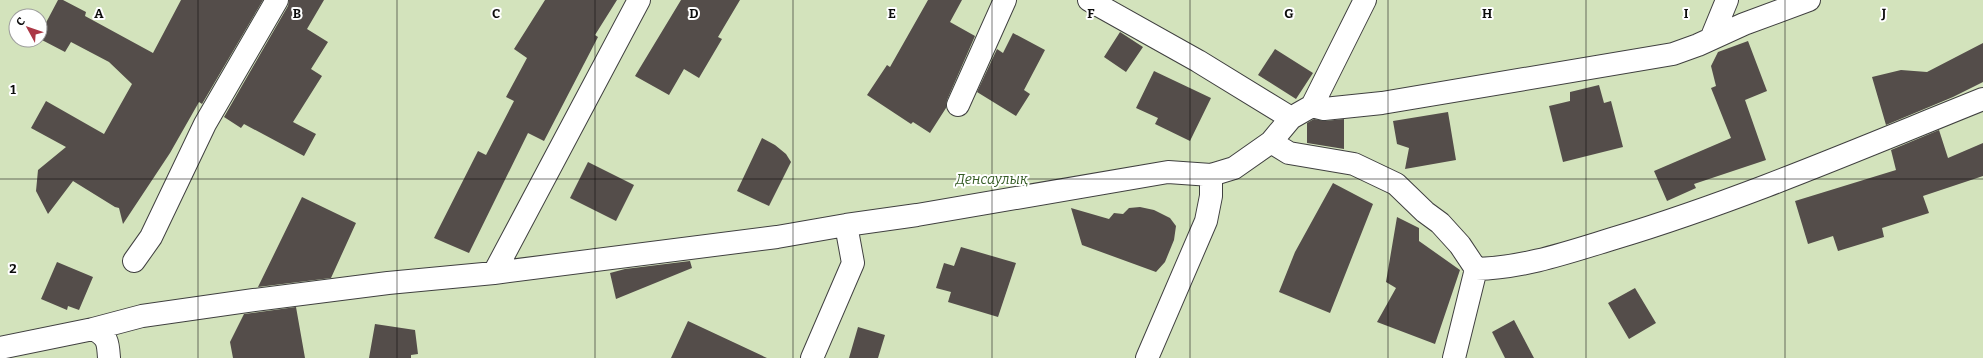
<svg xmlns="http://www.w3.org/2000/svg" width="1983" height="358" font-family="Bitter,serif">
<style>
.green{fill:#d3e3bc;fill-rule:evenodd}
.building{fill:#544d4a}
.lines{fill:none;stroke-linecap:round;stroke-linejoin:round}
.street-casing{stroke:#404040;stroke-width:24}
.street{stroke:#fff;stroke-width:22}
.grid{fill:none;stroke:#0d0d0d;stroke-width:1;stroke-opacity:0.55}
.labels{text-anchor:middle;stroke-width:4;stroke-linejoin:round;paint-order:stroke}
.park-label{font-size:14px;font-style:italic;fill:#355c25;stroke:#fff}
.grid-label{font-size:13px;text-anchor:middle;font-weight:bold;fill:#0d0d0d;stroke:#fff;stroke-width:4;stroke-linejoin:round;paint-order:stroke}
</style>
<rect width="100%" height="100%" fill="#fdf9ef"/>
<path class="green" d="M0 0H1983V358H0ZM16 16H40V40H16Z"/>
<path class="building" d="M58 0H63L86 12 85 16 153 53 181 0H263L202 104 199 102 170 153 123 224 119 208 115 207 73 181 48 214 36 191 38 170 66 147 31 128 46 101 104 134 132 84 109 62 71 42 65 52 40 39V34Z
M289 0H324L307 29 328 42 311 69 322 76 293 122 316 134 304 156 244 124 241 128 224 117 288 6Z
M545 0H617L595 35 598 37 544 141 528 133 469 253 434 238 478 151 486 155 514 101 506 97 527 58 514 49Z
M681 0H740L718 37 722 39 699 78 684 69 669 95 635 76Z
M928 0H962L950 22 975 36 947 100 946 108 930 133 913 122 911 124 867 95 887 65 890 67Z
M1120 32 1143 47 1126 72 1104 57Z
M1013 33 1045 50 1024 90 1030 94 1016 116 977 92 997 49 1003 53Z
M1748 41 1767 91 1745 100 1766 160 1694 184 1696 188 1667 201 1654 171 1731 138 1711 88 1716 86 1711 66 1718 52Z
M1983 43V82L1953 97 1886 125 1872 77 1901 70 1927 72Z
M1275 49 1313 73 1296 99 1258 75Z
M1154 71 1211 98 1190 141 1155 124 1158 118 1136 108Z
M1599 85 1604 103 1611 101 1623 147 1563 162 1549 106 1570 101V92Z
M1448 112 1456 160 1405 169 1409 148 1397 144 1393 121Z
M1314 119 1325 121 1344 119V149L1307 143V123Z
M1939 130 1948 158 1983 143V176L1923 196 1929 213 1882 228 1884 237 1838 251 1833 236 1808 244 1795 201 1896 170 1891 150Z
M762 138 775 145 786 154 791 162 769 206 737 191Z
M588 162 634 185 616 221 570 198Z
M1333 183 1373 204 1330 313 1279 292 1295 252Z
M302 197 356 223 331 278 258 287Z
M1140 207 1154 210 1170 218 1176 226 1174 240 1165 262 1156 272 1082 245 1071 208 1109 219 1114 213 1123 214 1129 208Z
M1397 217 1419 228V241L1460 270 1435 344 1377 322 1396 288 1386 282Z
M961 247 1016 263 998 317 948 302 951 292 936 288 944 263 954 266Z
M690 261 692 268 616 299 610 273 625 269Z
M57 262 93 277 79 310 68 306 67 310 41 299Z
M1635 288 1656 323 1629 339 1608 303Z
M296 307 305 358H233L230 342 244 314Z
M1514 320 1534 358H1505L1492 332Z
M688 321 767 358H671Z
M375 324 415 330 418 354 411 355V358H369Z
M858 327 885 335 878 358H849Z"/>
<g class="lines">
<g class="street-casing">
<path id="street" d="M1089 0 1198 61 1291 118 1312 106 1324 109 1382 103 1673 54 1698 45 1744 24 1809 0
M1711 39 1727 0
M958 105 1005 0
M1312 106 1365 0
M1271 142 1289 153 1354 164 1396 184 1425 212 1440 223 1460 245 1476 269C1524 268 1569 252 1615 238 1741 200 1861 148 1983 99
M134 261 151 237 205 124 277 0
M494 273 639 0
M93 329 142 316 254 300 388 283 494 273 777 237 846 225 917 215 1168 172 1211 175 1234 168 1271 142 1291 118
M0 348 93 329C108 337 108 342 109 358
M812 358 853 263 846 225
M1147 358 1206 221 1211 196V175
M1454 358 1476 269"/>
</g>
<use href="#street" class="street"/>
</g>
<path class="grid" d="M198 0V358M397 0V358M595 0V358M793 0V358M992 0V358M1190 0V358M1388 0V358M1586 0V358M1785 0V358M0 179H1983"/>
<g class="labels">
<g class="park-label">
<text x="992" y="184">Денсаулық</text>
</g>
</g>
<g class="grid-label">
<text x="99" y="18">A</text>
<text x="297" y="18">B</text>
<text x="496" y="18">C</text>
<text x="694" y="18">D</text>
<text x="892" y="18">E</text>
<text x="1091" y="18">F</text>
<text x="1289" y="18">G</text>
<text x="1487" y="18">H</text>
<text x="1686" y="18">I</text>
<text x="1884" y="18">J</text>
<text x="13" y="94">1</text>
<text x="13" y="273">2</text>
</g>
<g transform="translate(28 28) rotate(310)"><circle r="19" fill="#ffffff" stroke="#9e9e9e"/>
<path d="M0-3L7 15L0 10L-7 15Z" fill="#ab3745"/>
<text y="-6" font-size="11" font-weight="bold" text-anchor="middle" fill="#0d0d0d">С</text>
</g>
</svg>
